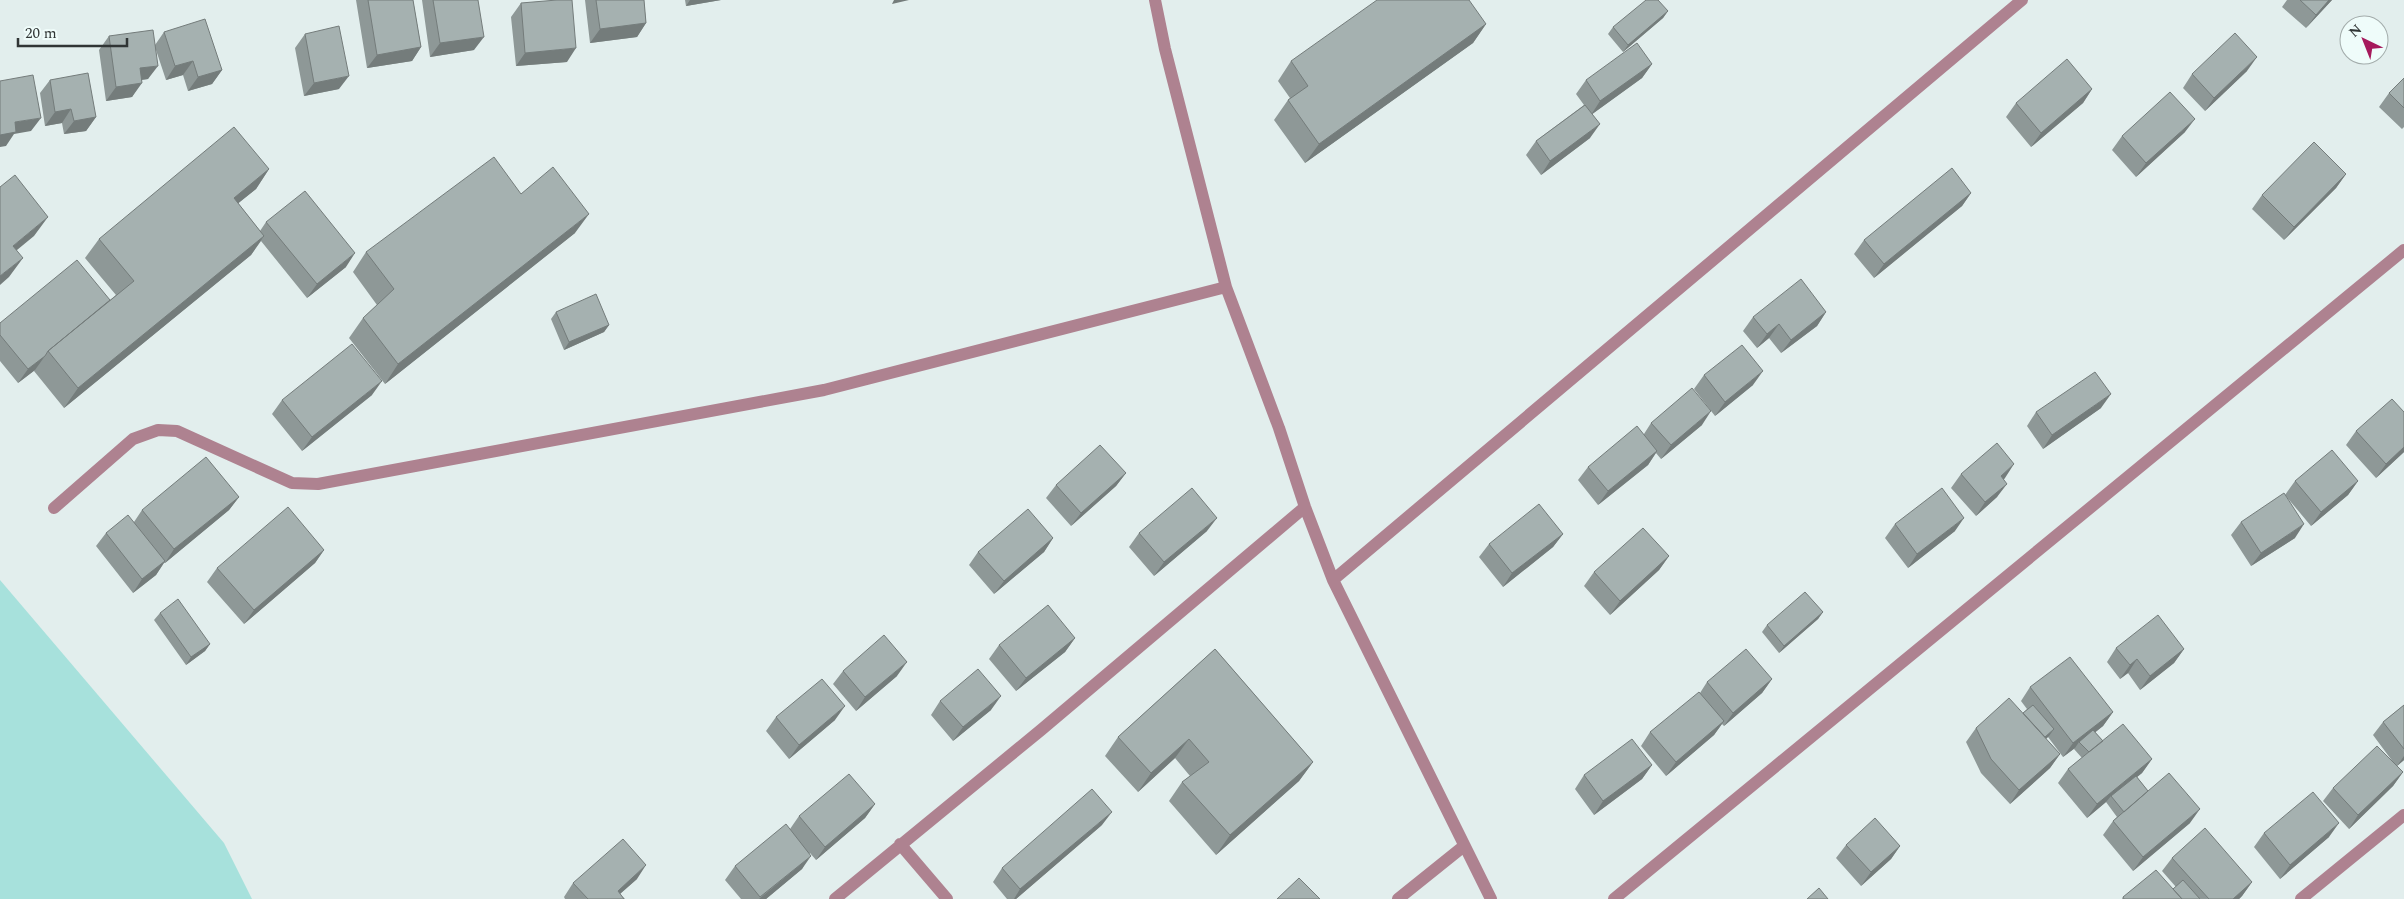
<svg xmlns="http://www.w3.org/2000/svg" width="2404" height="899" font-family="Spectral,serif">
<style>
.green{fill:#a7e1dc}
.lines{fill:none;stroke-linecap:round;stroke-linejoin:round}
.minor{stroke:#ae8290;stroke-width:12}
.wall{fill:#8e9897}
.shaded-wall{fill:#747c7b}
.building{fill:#a5b1b0;stroke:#747c7b}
</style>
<rect width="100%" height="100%" fill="#e2eeed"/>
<path class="green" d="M0 580 224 843 252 899H0Z"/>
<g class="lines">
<path class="minor" d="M1155 0 1165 49 1226 287 1279 428 1305 507 1333 580 1491 899
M54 508 133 439 158 430 177 431 292 483 318 484 824 390 1226 287
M1333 580 2022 0
M900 844 947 899
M835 899 1041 730 1305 507
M1398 899 1464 846
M1614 899 2404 250
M2301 899 2404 815"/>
</g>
<path class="wall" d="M356 0H413L421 47 412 61 367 68Z
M422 0H478L474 50 430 57Z
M585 0H644L646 23 637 37 590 43Z
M685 0H721L686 6Z
M2287 0H2332L2306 28 2282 7Z
M521 3 567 62 516 66 511 17Z
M1668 11 1663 18 1623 52 1608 34 1613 27Z
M1486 24 1473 43 1305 163 1274 120 1288 100 1290 98 1278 81 1291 61Z
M164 32 222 70 212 84 188 91 183 75 166 80 156 50 148 79 142 80 132 97 106 101 99 50 109 36 155 45Z
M305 34 339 89 304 96 295 48Z
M1652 64 1642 78 1592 114 1590 138 1541 175 1526 155 1536 141 1584 105 1576 94 1586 80Z
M2247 71 2205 111 2183 88 2192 74Z
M2404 78V127L2402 129 2379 107 2389 93Z
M50 80 96 117 86 131 64 134 62 123 45 126 40 93Z
M2092 89 2083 103 2031 147 2006 117 2016 103Z
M2185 132 2136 177 2112 150 2122 136Z
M269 169 256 189 238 203 260 231 266 222 346 267 307 298 261 241 251 255 64 408 34 371 35 370 18 383 0 361V323L110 300 116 295 85 258 99 239Z
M2346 174 2336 188 2284 240 2252 209 2262 195Z
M1971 193 1962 206 1874 278 1854 254 1864 240Z
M521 194 575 233 385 384 349 338 363 318 377 305 353 272 366 252Z
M556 312 609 325 604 332 564 350 551 319Z
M1826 312 1817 326 1781 353 1769 338 1757 348 1743 331 1753 317Z
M1704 375 1753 385 1715 416 1694 389Z
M372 395 302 451 272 414 282 400Z
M2101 408 2043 449 2027 426 2036 412Z
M1651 423 1702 425 1661 459 1656 453 1648 465 1598 505 1578 480 1588 467 1644 434Z
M2356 431 2404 452 2376 478 2346 445Z
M1126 473 1116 486 1071 526 1046 498 1056 485Z
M1961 474 2005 478 2004 479 1997 497 1976 516 1951 488Z
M2295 481H2358L2348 495 2311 526 2285 495Z
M239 497 229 510 165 563H164L156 575 133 593 96 546 106 533 134 522 142 510Z
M2241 522 2295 538 2251 566 2231 535Z
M1895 524 1955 531 1908 568 1885 538Z
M1207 531 1154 576 1129 547 1139 533Z
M1563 534 1553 547 1503 587 1479 557 1489 544Z
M1053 538 1044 552 994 594 969 565 978 552Z
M324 550 315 563 244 624 207 582 217 568Z
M1669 556 1659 570 1610 615 1584 586 1594 572Z
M1823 612 1818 619 1779 653 1762 632 1767 625Z
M160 613 210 644 205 651 186 665 154 620Z
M1075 638 1065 652 1016 691 989 659 999 645Z
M2116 648 2184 649 2174 663 2140 690 2128 673 2120 679 2107 662Z
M1215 649 1313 762 1299 781 1216 855 1169 801 1182 782 1190 776 1175 758 1138 792 1105 756 1118 737Z
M843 671 897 676 856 711 833 684Z
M1772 679 1762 693 1724 726 1722 724 1714 735 1666 776 1641 746 1650 732 1700 693 1707 682Z
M2030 687 2113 712 2103 726 2095 732 2103 741 2152 759 2142 773 2137 777 2148 791 2190 823 2133 871 2103 835 2113 821 2117 817 2106 802 2087 818 2058 783 2068 769 2082 758 2074 749 2075 748 2063 757 2048 737 2046 739 2060 754 2050 768 2010 804 1981 773 1966 742 1976 728 2023 713 2027 709 2021 701Z
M940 701 991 710 953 741 931 715Z
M2404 705V760L2397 766 2403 772 2393 786 2349 829 2323 801 2333 788 2396 766 2373 735 2383 722Z
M776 717 835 720 789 759 766 731Z
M1652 765 1642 779 1594 815 1575 789 1584 775Z
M875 804 865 818 816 860 810 853 802 869 766 899H741L725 880 735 866 790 829 799 816Z
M1102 825 1016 899H1007L993 882 1002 868Z
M2264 833 2329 837 2280 879 2254 847Z
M1846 845 1900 846 1891 859 1861 886 1836 858Z
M2172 858 2252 882 2242 896 2239 899H2122L2123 897 2173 889 2176 887 2162 871Z
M637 879 620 894 625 899H565L564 897 573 883Z"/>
<path class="shaded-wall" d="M690 0H721L686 6Z
M894 0H909L892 4Z
M2329 0H2332L2306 28 2316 15Z
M1668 11 1663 18 1623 52 1628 45Z
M646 23 637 37 590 43 600 29Z
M1486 24 1473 43 1305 163 1319 144Z
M484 37 474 50 430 57 440 43Z
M421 47 412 61 367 68 377 55Z
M576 48 567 62 516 66 525 53Z
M2257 57 2247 71 2205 111 2214 98Z
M193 61 183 75 166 80 175 66Z
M1652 64 1642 78 1591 115 1600 101Z
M158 66 148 79 130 81 140 68Z
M222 70 212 84 188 91 198 77Z
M349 76 339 89 304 96 314 83Z
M142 83 132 97 106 101 116 87Z
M2092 89 2083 103 2031 147 2041 133Z
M71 109 62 123 45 126 55 112Z
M96 117 86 131 64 134 74 121Z
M41 118 31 131 14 134 6 146 0 147V135L15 122Z
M2195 119 2185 132 2136 177 2146 163Z
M1600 124 1590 138 1541 175 1550 161Z
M269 169 256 189 220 218 234 198Z
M2346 174 2336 188 2284 240 2294 227Z
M1971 193 1962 206 1874 278 1884 264Z
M589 214 575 233 385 384 398 364Z
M48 217 34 236 0 264 13 246Z
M264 236 251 255 64 408 78 388Z
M355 253 346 267 307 298 317 284Z
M23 258 9 277 0 285V276Z
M1826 312 1817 326 1781 353 1791 340Z
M1779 324 1769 338 1757 348 1767 334Z
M609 325 604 332 564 350 569 342Z
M45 356 35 370 18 383 28 369Z
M1763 371 1753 385 1715 416 1725 402Z
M382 381 372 395 302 451 312 437Z
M2111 394 2101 408 2043 449 2052 435Z
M1711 411 1702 425 1661 459 1671 445Z
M2404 447V452L2376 478 2386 464Z
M1657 451 1648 465 1598 505 1608 491Z
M2014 464 2005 478 1991 490 2001 476Z
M1126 473 1116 486 1071 526 1081 513Z
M2358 481 2348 495 2311 526 2321 512Z
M2007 484 1997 497 1976 516 1985 502Z
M239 497 229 510 165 563 174 549Z
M1217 518 1207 531 1154 576 1164 562Z
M1964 518 1955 531 1908 568 1917 554Z
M2304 524 2295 538 2251 566 2261 553Z
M1563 534 1553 547 1503 587 1512 573Z
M1053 538 1044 552 994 594 1004 581Z
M324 550 315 563 244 624 254 610Z
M1669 556 1659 570 1610 615 1620 601Z
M165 561 156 575 133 593 142 579Z
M1823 612 1818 619 1779 653 1784 646Z
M1075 638 1065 652 1016 691 1026 678Z
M210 644 205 651 186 665 191 657Z
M2184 649 2174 663 2140 690 2150 676Z
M2137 659 2128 673 2120 679 2130 665Z
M907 662 897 676 856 711 865 697Z
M1772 679 1762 693 1724 726 1733 713Z
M1001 696 991 710 953 741 963 727Z
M845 706 835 720 789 759 799 745Z
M2113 712 2103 726 2081 744 2079 742 2075 748 2063 757 2073 743Z
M1724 721 1714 735 1666 776 1676 762Z
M2054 729 2049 736 2034 750 2039 743Z
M1189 739 1175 758 1138 792 1151 773Z
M2060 754 2050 768 2010 804 2019 790Z
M2404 756V760L2397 766Z
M2152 759 2142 773 2112 797 2111 796 2106 802 2087 818 2097 804Z
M1313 762 1299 781 1216 855 1230 835Z
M1652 765 1642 779 1594 815 1603 801Z
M2403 772 2393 786 2349 829 2358 815Z
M875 804 865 818 816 860 825 847Z
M2200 809 2190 823 2133 871 2143 857Z
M1112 812 1102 825 1016 899H1014L1020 889Z
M2339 823 2329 837 2280 879 2290 865Z
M1900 846 1891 859 1861 886 1871 872Z
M811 856 802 869 766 899H759Z
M646 865 637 879 614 899 618 891Z
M2252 882 2242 896 2239 899H2233Z"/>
<path class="building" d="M368 0H413L421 47 377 55Z
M433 0H478L484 37 440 43Z
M557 0H572L576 48 525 53 521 3Z
M596 0H644L646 23 600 29Z
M1377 0H1469L1486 24 1319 144 1288 100 1308 86 1291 61Z
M1646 0H1658L1668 11 1628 45 1613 27Z
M2300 0H2329L2316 15Z
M205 19 222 70 198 77 193 61 175 66 164 32Z
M339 26 349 76 314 83 305 34Z
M153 30 158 66 140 68 142 83 116 87 109 36Z
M2235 33 2257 57 2214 98 2192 74Z
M1637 43 1652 64 1600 101 1586 80Z
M2067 59 2092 89 2041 133 2016 103Z
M88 73 96 117 74 121 71 109 55 112 50 80Z
M33 75 41 118 15 122 16 132 0 135V81Z
M2404 78V108L2389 93Z
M2170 92 2195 119 2146 163 2122 136Z
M1585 105 1600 124 1550 161 1536 141Z
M234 127 269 169 234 198 264 236 78 388 48 351 134 281 99 239Z
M2314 142 2346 174 2294 227 2262 195Z
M494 157 521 194 553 167 589 214 398 364 363 318 394 289 366 252Z
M1952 168 1971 193 1884 264 1864 240Z
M15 175 48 217 13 246 23 258 0 276V187Z
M305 191 355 253 317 284 266 222Z
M77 260 110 300 48 351 45 356 28 369 0 335V323Z
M1801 279 1826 312 1791 340 1779 324 1767 334 1753 317Z
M596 294 609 325 569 342 556 312Z
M352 344 382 381 312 437 282 400Z
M1742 345 1763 371 1725 402 1704 375Z
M2095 372 2111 394 2052 435 2036 412Z
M1692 388 1711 411 1671 445 1651 423Z
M2392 399 2404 412V447L2386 464 2356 431Z
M1637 426 1657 451 1608 491 1588 467Z
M1997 443 2014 464 2001 476 2007 484 1985 502 1961 474Z
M1100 445 1126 473 1081 513 1056 485Z
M2332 450 2358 481 2321 512 2295 481Z
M206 457 239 497 174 549 142 510Z
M1192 488 1217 518 1164 562 1139 533Z
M1942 488 1964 518 1917 554 1895 524Z
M2284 493 2304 524 2261 553 2241 522Z
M1539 504 1563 534 1512 573 1489 544Z
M288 507 324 550 254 610 217 568Z
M1028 509 1053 538 1004 581 978 552Z
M128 515 165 561 142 579 106 533Z
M1643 528 1669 556 1620 601 1594 572Z
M1805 592 1823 612 1784 646 1767 625Z
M178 599 210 644 191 657 160 613Z
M1048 605 1075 638 1026 678 999 645Z
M2158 615 2184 649 2150 676 2137 659 2130 665 2116 648Z
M884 635 907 662 865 697 843 671Z
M1215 649 1313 762 1230 835 1182 782 1209 762 1189 739 1151 773 1118 737Z
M1746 649 1772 679 1733 713 1707 682Z
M2070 657 2113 712 2073 743 2030 687Z
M978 669 1001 696 963 727 940 701Z
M822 679 845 706 799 745 776 717Z
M1699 692 1724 721 1676 762 1650 732Z
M2009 698 2060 754 2019 790 1991 759 1976 728Z
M2033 705 2054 729 2045 737 2023 713Z
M2404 705V749L2383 722Z
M2123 724 2152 759 2097 804 2068 769Z
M2093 730 2103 741 2089 752 2079 742Z
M1632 739 1652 765 1603 801 1584 775Z
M2377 746 2403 772 2358 815 2333 788Z
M2169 773 2200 809 2143 857 2113 821Z
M849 774 875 804 825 847 799 816Z
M2136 776 2148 791 2124 812 2111 796Z
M1092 789 1112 812 1020 889 1002 868Z
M2313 792 2339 823 2290 865 2264 833Z
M1875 818 1900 846 1871 872 1846 845Z
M786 824 811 856 760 897 735 866Z
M2205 828 2252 882 2233 899H2209L2172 858Z
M623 839 646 865 618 891 624 899H588L573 883Z
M2156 870 2182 899H2124L2123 897Z
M1299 878 1320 899H1277Z
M2183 880 2200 899H2182L2173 889Z
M1819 888 1828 899H1807Z"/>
<g transform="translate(2364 40) rotate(317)"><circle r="24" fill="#effcfa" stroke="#a3acab"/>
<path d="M0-4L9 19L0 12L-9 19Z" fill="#a6195c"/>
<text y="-8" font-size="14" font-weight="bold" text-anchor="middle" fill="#303535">N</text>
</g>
<path d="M18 38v8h109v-8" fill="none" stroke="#303535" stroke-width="2.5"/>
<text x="25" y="38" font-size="15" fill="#303535" stroke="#effcfa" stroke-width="4" paint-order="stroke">20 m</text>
</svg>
